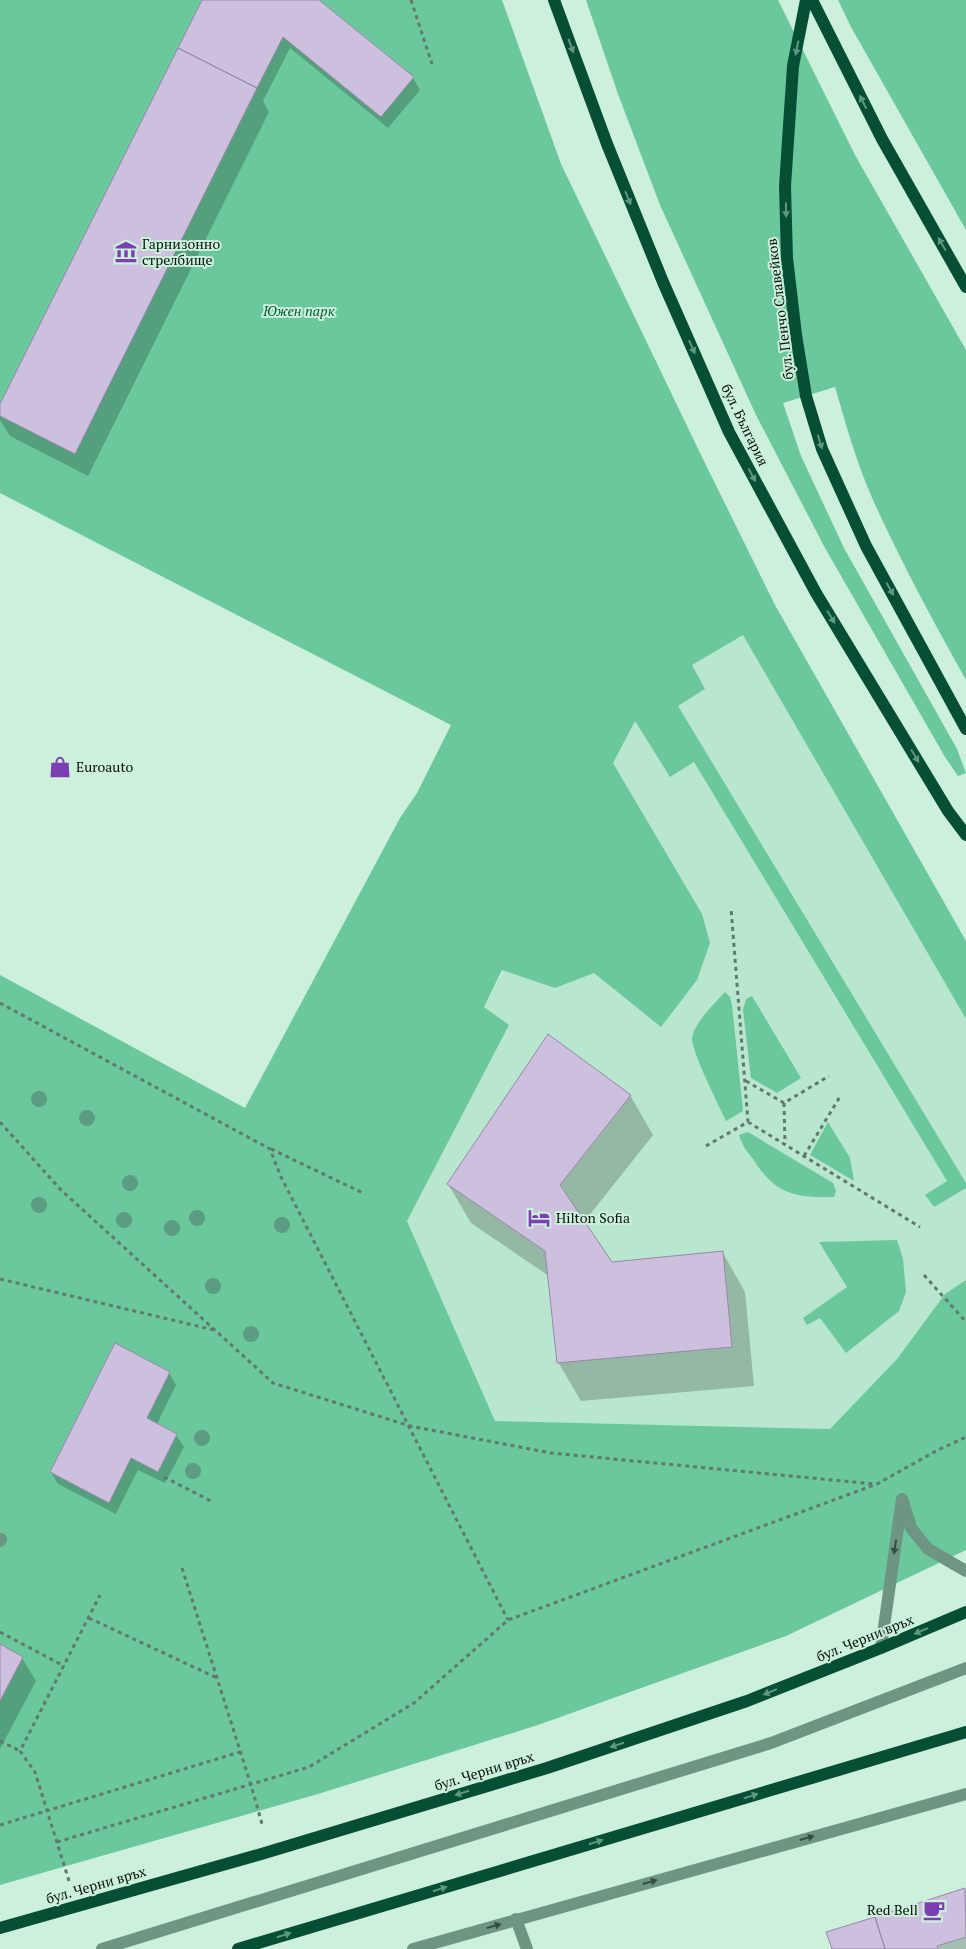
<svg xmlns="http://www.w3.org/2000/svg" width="966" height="1949" font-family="'PT Serif',serif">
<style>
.built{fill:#b9e6ce}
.green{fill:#6ac89c}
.shadow{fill:#0003}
.building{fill:#cdbfde;stroke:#9789a7}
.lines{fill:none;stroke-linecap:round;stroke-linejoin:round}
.path{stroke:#62796d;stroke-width:3;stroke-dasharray:4 4;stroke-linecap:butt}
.minor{stroke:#6e9581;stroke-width:12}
.major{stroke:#064f35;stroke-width:12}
.tree{fill:#5c9c82}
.oneway{fill:#5f9780}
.oneway2{fill:#354d41}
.labels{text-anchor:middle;stroke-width:4;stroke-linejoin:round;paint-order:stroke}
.poi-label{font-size:14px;fill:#06120c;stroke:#ccf0dc;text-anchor:start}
.street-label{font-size:14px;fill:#06120c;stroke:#ccf0dc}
.park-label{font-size:14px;font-style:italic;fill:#005739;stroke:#ccf0dc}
</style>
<rect width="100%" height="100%" fill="#ccf0dc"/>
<path class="built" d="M744 634 966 1019V1280L945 1294 897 1359 830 1429 495 1421 407 1221 509 1025 484 1007 652 688Z"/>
<path class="green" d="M0 0H502L561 164 701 455 775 605 966 941V1019L743 635 692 665 705 689 678 706 966 1183V1188L934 1207 925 1195 947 1181 694 762 670 777 635 721 613 763 702 914 710 943 697 980 661 1027 594 973 555 988 502 970 484 1007 509 1025 407 1221 495 1421 830 1429 897 1359 945 1294 966 1280V1550L786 1636 538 1725 318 1794 0 1885V975L245 1108 400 818 417 793 451 725 0 493Z
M586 0H778L855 155 966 350V680C933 621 901 562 873 500 857 464 846 425 835 387L783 403 801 456 844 548 957 749 966 773 958 776 945 757 825 548 756 415 660 205 618 94Z
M838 0H966V230L851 27Z
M725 992 730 997 732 1005 743 1111 726 1121C719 1106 692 1052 692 1039 693 1024 715 1003 725 992Z
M752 996 801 1078 777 1093 751 1078 743 1010 746 999Z
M828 1122 850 1158 854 1181 810 1155Z
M748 1132 833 1183 836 1191 834 1197C794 1198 775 1194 753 1159 747 1152 742 1145 739 1135Z
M897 1240 903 1259 906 1292 899 1311 846 1353 820 1318 807 1325 803 1318 847 1287 819 1242Z"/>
<path class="shadow" d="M203 0H317L413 78 420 90 388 128 290 48 263 101 269 112 88 476 10 436 0 420V406Z
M630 1095 653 1135 584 1222 611 1263 723 1253 745 1292 754 1386 581 1401 558 1362 549 1276 471 1223 448 1184Z
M115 1345 169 1373 176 1385 157 1424 176 1435 184 1447 165 1483 138 1470 116 1514 58 1484 51 1472Z
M0 1646 22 1658 36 1681 0 1749Z
M966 1890V1949H833L828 1933Z"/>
<path class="building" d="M202 0H319L414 77 381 117 283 37 257 88 178 48Z
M178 48 257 88 75 454 0 416V404Z
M548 1034 631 1095 560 1185 612 1262 723 1251 732 1347 557 1363 545 1251 447 1184Z
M115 1343 170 1372 147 1418 177 1434 158 1472 131 1458 109 1503 50 1472Z
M0 1644 23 1657 0 1701Z
M965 1888 966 1937 937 1946 938 1949H885L875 1917Z
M875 1917 885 1949H832L826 1932Z"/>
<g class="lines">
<path class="path" d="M411 0 432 64
M0 1003 270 1149 281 1177 508 1620
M746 1081 784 1103 829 1076
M784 1103 785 1144
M0 1122 61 1190 273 1383 410 1426 551 1453 874 1484
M748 1122 920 1227
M706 1146 748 1122 731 908
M271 1149 365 1194
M804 1156 841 1095
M924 1275 966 1322
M0 1279 214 1330
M164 1477 213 1502
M182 1568 251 1785 262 1824
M89 1618 217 1678
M0 1632 64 1666
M0 1741 20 1751
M0 1825 240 1752
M57 1842 309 1767 414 1703 508 1620 877 1484 936 1451 966 1437
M69 1881 35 1772 20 1751 100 1595"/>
<path class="minor" d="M903 1501 911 1528 928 1549 966 1571
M0 1541 1 1539
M881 1648 902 1499
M516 1919 527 1949
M102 1949 771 1743 966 1668
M413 1949 966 1794"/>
<path class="major" d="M554 0 607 144 663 282 729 432 816 593 948 811 966 835
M806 0 793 66 785 186 787 258 796 335 806 396 822 449 866 546 966 729
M812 0 882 139 966 287
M0 1928 258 1855 547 1768 747 1701 881 1648 966 1612
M238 1949 966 1732"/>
</g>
<g class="tree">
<circle cx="39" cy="1099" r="8"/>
<circle cx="87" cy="1118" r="8"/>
<circle cx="130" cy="1183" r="8"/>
<circle cx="39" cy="1205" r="8"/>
<circle cx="197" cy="1218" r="8"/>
<circle cx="124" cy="1220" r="8"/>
<circle cx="282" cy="1225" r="8"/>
<circle cx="172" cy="1228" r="8"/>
<circle cx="213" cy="1286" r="8"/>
<circle cx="251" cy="1334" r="8"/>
<circle cx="202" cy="1438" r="8"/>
<circle cx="193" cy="1471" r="8"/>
</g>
<defs><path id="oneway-solid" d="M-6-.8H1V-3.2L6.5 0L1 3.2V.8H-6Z" transform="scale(1.25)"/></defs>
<g class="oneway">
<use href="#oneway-solid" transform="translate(571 46) rotate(70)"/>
<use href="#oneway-solid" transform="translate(797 48) rotate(101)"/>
<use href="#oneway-solid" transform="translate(863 102) rotate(-117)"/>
<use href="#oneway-solid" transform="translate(628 198) rotate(68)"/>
<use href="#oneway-solid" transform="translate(786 210) rotate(89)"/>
<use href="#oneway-solid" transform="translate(942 244) rotate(-120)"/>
<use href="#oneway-solid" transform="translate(692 347) rotate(66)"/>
<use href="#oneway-solid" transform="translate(820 442) rotate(73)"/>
<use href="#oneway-solid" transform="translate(752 475) rotate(62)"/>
<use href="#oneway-solid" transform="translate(890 589) rotate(61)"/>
<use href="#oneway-solid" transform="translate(831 617) rotate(59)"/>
<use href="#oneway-solid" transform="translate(915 756) rotate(59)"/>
<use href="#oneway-solid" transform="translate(921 1631) rotate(157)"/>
<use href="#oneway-solid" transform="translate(770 1692) rotate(158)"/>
<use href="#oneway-solid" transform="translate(617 1745) rotate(162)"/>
<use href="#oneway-solid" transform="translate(462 1793) rotate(163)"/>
<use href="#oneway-solid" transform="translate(751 1796) rotate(-17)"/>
<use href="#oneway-solid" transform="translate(596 1842) rotate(-17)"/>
<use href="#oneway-solid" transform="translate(440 1889) rotate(-17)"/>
<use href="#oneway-solid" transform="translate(284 1935) rotate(-17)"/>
</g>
<g class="oneway2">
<use href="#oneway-solid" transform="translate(895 1547) rotate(98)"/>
<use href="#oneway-solid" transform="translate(807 1838) rotate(-16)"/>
<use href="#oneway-solid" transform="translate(650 1882) rotate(-16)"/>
<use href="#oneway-solid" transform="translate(494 1926) rotate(-16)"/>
</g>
<defs>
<g id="museum-bare" transform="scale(1.725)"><path d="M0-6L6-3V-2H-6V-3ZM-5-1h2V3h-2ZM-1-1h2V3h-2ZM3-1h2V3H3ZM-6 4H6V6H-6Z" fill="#7d3eb3" stroke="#ccf0dc" stroke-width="2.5" paint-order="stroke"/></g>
<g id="shop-bare" transform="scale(1.725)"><path d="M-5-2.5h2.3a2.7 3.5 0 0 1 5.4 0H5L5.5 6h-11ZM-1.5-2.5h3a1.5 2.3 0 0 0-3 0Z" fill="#7d3eb3" stroke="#ccf0dc" stroke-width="2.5" paint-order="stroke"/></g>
<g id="hotel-bare" transform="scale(1.725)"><path d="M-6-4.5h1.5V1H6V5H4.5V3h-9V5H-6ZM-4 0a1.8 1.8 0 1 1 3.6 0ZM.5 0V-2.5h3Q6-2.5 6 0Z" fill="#7d3eb3" stroke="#ccf0dc" stroke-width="2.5" paint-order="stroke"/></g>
<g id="cafe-bare" transform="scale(1.725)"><path d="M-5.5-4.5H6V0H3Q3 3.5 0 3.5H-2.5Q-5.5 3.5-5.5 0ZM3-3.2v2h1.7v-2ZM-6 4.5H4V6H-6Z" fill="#7d3eb3" stroke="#ccf0dc" stroke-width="2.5" paint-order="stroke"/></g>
</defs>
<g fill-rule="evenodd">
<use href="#museum-bare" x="126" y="252"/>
<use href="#shop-bare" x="60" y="767"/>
<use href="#hotel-bare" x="539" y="1218"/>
<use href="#cafe-bare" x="934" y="1910"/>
</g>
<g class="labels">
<g class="poi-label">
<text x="142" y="249">Гарнизонно<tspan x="142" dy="16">стрелбище</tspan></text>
<text x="76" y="772">Euroauto</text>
<text x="556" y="1223">Hilton Sofia</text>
<text x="918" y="1915" text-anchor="end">Red Bell</text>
</g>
<g class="street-label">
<text transform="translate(780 309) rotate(-97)" y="5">бул. Пенчо Славейков</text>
<text transform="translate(745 425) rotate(64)" y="5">бул. България</text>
<text transform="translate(865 1638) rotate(-22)" y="5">бул. Черни връх</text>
<text transform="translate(484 1771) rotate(-17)" y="5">бул. Черни връх</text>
<text transform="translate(96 1885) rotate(-16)" y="5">бул. Черни връх</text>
</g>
<g class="park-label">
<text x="299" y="316">Южен парк</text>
</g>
</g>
</svg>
